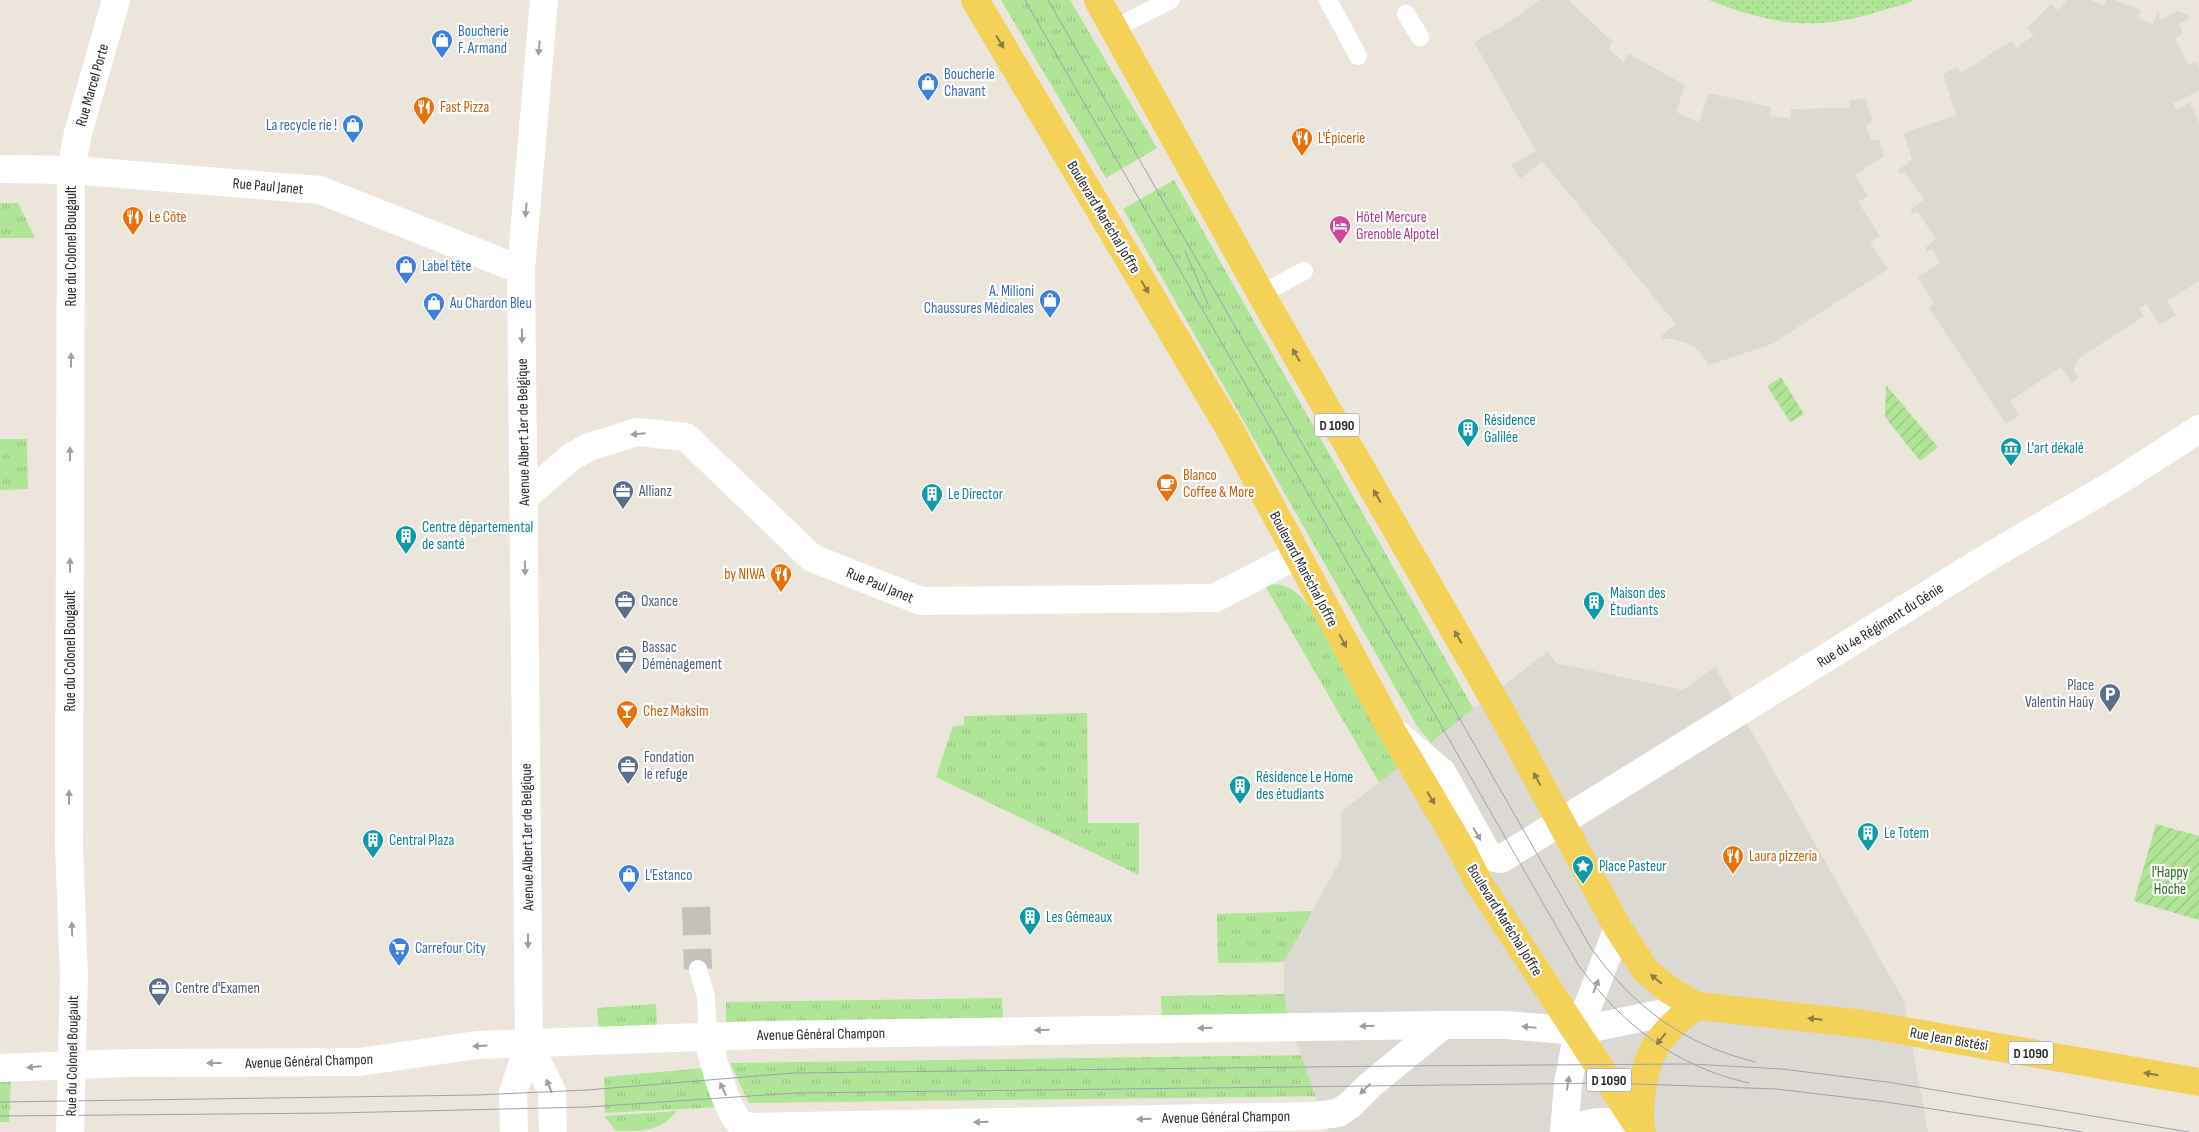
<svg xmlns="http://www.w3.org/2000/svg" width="2199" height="1132" font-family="'Sofia Sans Condensed',sans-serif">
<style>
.grass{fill:url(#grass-tufts)}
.park{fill:url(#park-dots)}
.garden{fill:url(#garden-furrows)}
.plaza{fill:#dcd8d2}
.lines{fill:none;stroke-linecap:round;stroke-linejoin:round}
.street-tunnel{stroke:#c5c0b8;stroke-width:28;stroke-dasharray:28 14;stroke-linecap:butt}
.lane{stroke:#fff;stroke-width:18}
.street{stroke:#fff;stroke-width:28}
.secondary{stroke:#fff;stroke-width:28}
.primary{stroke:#f4d158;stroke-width:28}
.tram{stroke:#9ea1b4;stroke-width:1}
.oneway{fill:#8f7e41}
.oneway2{fill:#9f9f9f}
.labels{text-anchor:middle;stroke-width:4.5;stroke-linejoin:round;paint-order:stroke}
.shield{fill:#fff;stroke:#6a6a6a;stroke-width:1}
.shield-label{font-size:14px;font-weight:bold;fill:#2a2a2a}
.shop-label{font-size:15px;fill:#366cbe;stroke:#fff;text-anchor:start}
.street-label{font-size:15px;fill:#2a2a2a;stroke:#fff}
.food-label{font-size:15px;fill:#c56008;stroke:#fff;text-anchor:start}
.hotel-label{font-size:15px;fill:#b23c85;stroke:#fff;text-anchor:start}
.culture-label{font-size:15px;fill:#0d838f;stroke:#fff;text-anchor:start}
.service-label{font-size:15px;fill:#4e5e75;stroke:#fff;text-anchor:start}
.park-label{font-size:15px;fill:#286818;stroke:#fff}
</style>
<defs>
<pattern id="grass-tufts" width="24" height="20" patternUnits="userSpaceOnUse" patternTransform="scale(1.25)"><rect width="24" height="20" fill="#b0e496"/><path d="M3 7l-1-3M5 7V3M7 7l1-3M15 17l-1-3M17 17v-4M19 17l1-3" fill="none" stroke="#98c481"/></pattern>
<pattern id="park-dots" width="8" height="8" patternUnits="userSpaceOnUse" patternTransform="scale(1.25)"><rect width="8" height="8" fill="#b0e496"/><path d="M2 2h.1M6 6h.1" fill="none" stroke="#98c481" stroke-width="1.8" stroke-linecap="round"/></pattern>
<pattern id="garden-furrows" width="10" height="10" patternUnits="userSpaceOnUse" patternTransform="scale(1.25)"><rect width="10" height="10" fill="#b0e496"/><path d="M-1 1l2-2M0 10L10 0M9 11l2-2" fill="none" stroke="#98c481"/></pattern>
</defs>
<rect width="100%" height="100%" fill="#ece5db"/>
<path class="grass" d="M1001 0H1070L1157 148 1106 178Z
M1174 180 1532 812 1446 761 1417 726 1123 209Z
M0 203H18L35 238H0Z
M0 439H27L28 489 0 490Z
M1275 584C1291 586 1298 593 1308 605L1485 928 1384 791 1265 586Z
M1087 713 1088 823H1139V875L936 777 953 726 964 725V716Z
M1313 911 1284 962 1218 963 1217 914Z
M1284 994 1469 1015 1162 1019 1161 996Z
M1002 998 1003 1021 726 1024V1002Z
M656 1004 657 1029 599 1033 597 1008Z
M1390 1054 1337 1096 749 1103 730 1063Z
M704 1068 721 1107 605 1113 604 1077Z
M0 1081H11L9 1122H0Z
M677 1111C660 1132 640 1131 616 1131L604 1116Z"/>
<path class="park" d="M1709 0H1914C1903 6 1889 8 1877 12 1814 32 1770 24 1709 0Z"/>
<path class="garden" d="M1781 377 1804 414 1790 422 1767 386Z
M1886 385 1938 447 1920 461 1885 417Z
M2156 824 2199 836V920L2134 901Z"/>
<path class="plaza" d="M1540 0H1571L1570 2 1613 42 1605 54 1609 50 1623 61 1621 66 1629 54 1685 85 1676 112 1699 122 1709 93 1771 107 1770 122 1771 116 1789 118V124L1791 109 1850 108 1849 101 1865 98 1873 122 1866 125 1871 141 1879 139 1884 156 1855 175 1868 196 1858 202 1880 236 1870 242 1888 269 1772 344 1709 365 1699 351 1691 345 1674 339H1663L1661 336 1676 324 1542 161 1520 179 1511 165 1536 151 1474 42 1506 24Z
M2067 0H2090L2104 5 2107 0H2114L2141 10 2138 18 2153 24 2158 11 2160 20 2177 11 2188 15 2189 18 2179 24 2183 34 2175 38 2188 65 2196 62 2199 69V91L2173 103 2176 109 2190 103 2199 123V281L2167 301 2176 315 2160 325 2146 304 2139 308 2144 316 2078 359 2074 371 2079 378 2074 381 2072 383 2061 367 2010 401 2019 415 2006 424 1929 308 1934 304 1918 277 1940 263 1932 249 1927 252 1925 248 1936 239 1917 211 1913 214 1910 210 1924 200 1905 172 1901 174 1898 170 1912 160 1904 133 1956 115 1943 74 1958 67 1961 73 2011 41 2021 52 2018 47 2032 36 2037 40 2027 28 2051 4 2058 10Z
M1548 651 1556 663 1683 690 1715 667 1904 1001 1928 1132H1328L1288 1018 1284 994V962L1341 859V812Z"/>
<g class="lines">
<path class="street-tunnel" d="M696 907 698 969"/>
<path class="lane" d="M1328 0 1358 56
M1406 14 1420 37
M1115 28 1171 0
M1261 294 1304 271
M698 969 706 997 708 1038"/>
<path class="street" d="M0 169 71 170 320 190 521 270
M524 498 571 457 589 447 637 432 686 437 812 558 921 601 1215 598 1297 555
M1395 733 1442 772 1487 853 1494 858 1501 859 1992 555 2117 482 2199 429
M708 1038C712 1058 726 1108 739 1122 742 1125 746 1126 750 1127L1315 1116 1338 1113 1350 1105 1369 1086 1443 1025
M70 1132 74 977 69 846 71 170 78 133 116 0"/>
<path class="secondary" d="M529 1044 552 1092 553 1132
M0 1068 128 1063 359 1062 477 1045 758 1035 1443 1025H1506L1578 1031 1697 1006
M514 1132 513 1093 529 1044 521 270 544 0
M1564 1132 1568 1084 1578 1031 1618 928
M1570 1132C1593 1117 1615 1121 1640 1128"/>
<path class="primary" d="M975 0 1229 428 1392 731 1461 848 1480 885 1642 1132
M1098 0 1261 294 1504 717 1618 928 1646 971 1669 990 1697 1006 1864 1024 2199 1082
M1640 1128C1639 1072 1648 1038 1697 1006"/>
<path class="tram" d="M1025 0 1579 966C1623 1025 1676 1067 1749 1083
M1048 0 1591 948C1635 1008 1683 1044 1755 1062
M1185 251 1208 304
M0 1102 477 1095 587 1090 794 1073 1393 1066 1691 1064 1782 1069 1887 1082 2189 1132
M0 1116 336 1113 588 1107 795 1093 1611 1083 1776 1089 1886 1102 2083 1132"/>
</g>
<defs><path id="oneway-solid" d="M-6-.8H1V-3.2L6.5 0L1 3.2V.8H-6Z" transform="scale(1.25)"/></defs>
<g class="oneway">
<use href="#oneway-solid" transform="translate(1000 42) rotate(59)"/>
<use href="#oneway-solid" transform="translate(1145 287) rotate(59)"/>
<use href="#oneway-solid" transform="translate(1296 355) rotate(-120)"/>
<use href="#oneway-solid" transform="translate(1377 496) rotate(-120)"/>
<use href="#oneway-solid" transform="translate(1458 637) rotate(-120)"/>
<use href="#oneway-solid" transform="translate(1343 641) rotate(62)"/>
<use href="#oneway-solid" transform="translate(1537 779) rotate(-118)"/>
<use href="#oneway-solid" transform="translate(1431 798) rotate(59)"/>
<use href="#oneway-solid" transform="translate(1656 979) rotate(-140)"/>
<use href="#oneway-solid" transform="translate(1815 1019) rotate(-174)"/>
<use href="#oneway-solid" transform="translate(1661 1039) rotate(129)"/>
<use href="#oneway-solid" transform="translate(2151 1074) rotate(-170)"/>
</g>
<g class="oneway2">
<use href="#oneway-solid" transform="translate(539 48) rotate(96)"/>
<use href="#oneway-solid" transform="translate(526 210) rotate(95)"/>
<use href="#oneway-solid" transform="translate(522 336) rotate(89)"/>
<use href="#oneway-solid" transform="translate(71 360) rotate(-90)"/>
<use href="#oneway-solid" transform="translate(638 434) rotate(175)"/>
<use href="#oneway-solid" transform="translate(70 454) rotate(-90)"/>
<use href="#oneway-solid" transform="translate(70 565) rotate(-90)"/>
<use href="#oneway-solid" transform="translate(525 568) rotate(89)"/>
<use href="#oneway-solid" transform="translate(69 797) rotate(-90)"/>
<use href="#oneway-solid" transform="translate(1477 834) rotate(60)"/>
<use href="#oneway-solid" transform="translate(72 929) rotate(-92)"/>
<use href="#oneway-solid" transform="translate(528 941) rotate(90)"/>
<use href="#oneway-solid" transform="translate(1596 986) rotate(-69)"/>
<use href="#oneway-solid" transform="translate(1367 1026) rotate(179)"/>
<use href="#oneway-solid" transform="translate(1529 1027) rotate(-175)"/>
<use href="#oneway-solid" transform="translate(1205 1028) rotate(179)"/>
<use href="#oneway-solid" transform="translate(1042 1030) rotate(179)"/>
<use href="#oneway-solid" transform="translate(480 1046) rotate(177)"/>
<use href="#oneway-solid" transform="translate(214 1063) rotate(180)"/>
<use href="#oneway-solid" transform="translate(34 1067) rotate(175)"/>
<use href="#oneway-solid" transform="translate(1568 1083) rotate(-82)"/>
<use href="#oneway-solid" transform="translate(549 1086) rotate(-112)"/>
<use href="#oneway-solid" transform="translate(723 1089) rotate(-115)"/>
<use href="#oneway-solid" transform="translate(1365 1089) rotate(136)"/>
<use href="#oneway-solid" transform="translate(1144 1119) rotate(179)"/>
<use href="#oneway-solid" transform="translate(981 1122) rotate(179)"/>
</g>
<defs>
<g id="shop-pin" transform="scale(1.125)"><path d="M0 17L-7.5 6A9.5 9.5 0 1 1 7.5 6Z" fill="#3f7fe0" stroke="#fff"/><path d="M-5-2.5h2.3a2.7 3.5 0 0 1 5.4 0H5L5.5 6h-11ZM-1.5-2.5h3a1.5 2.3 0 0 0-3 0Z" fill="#fff"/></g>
<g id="restaurant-pin" transform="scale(1.125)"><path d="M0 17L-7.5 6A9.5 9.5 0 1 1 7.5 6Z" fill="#e8710a" stroke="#fff"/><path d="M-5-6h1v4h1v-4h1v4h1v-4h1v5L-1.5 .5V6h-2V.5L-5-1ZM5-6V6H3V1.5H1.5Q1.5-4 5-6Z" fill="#fff"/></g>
<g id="hotel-pin" transform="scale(1.125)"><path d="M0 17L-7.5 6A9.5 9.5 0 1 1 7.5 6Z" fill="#d1479c" stroke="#fff"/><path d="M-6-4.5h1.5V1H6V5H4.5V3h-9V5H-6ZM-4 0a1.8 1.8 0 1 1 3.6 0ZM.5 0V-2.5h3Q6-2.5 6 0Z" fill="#fff"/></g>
<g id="building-pin" transform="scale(1.125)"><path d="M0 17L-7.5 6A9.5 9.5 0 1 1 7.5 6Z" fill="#0f9aa8" stroke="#fff"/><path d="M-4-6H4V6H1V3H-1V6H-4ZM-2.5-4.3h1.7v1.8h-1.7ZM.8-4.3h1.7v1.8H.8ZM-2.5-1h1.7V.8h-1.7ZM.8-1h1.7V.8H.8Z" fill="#fff"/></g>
<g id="museum-pin" transform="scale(1.125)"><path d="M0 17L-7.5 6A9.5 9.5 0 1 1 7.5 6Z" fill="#0f9aa8" stroke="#fff"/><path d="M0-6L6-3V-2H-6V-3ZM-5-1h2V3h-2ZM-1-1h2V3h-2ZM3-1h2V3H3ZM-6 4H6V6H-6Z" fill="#fff"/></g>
<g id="cafe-pin" transform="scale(1.125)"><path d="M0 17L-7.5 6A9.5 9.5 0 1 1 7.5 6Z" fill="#e8710a" stroke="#fff"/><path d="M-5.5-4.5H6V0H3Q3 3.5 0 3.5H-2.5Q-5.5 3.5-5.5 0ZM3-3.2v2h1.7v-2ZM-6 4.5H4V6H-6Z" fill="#fff"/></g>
<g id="office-pin" transform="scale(1.125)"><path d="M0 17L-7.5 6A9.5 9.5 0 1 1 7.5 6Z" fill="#5c6f8a" stroke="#fff"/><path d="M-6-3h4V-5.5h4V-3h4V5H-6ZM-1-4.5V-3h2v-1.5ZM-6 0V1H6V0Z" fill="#fff"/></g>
<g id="parking-pin" transform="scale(1.125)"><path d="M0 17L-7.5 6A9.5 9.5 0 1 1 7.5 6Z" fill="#5c6f8a" stroke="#fff"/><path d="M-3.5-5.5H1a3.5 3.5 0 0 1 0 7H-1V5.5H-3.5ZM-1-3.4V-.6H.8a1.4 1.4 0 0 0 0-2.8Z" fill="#fff"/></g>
<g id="bar-pin" transform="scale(1.125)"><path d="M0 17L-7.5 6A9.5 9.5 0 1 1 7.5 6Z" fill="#e8710a" stroke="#fff"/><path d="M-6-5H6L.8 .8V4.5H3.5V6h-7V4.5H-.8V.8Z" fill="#fff"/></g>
<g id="sight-pin" transform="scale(1.125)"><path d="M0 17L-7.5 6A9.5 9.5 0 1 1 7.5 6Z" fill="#0f9aa8" stroke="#fff"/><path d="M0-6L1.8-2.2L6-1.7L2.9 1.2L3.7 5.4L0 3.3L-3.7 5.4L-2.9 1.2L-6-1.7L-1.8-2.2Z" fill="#fff"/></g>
<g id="supermarket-pin" transform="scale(1.125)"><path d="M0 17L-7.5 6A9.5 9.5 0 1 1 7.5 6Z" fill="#3f7fe0" stroke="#fff"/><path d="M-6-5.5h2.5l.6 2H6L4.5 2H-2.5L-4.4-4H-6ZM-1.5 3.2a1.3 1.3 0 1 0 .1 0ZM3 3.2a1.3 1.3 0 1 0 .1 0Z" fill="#fff"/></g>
</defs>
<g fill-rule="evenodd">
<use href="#shop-pin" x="442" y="40"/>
<use href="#shop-pin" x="928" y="83"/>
<use href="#restaurant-pin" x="424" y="107"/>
<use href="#shop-pin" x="353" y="125"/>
<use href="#restaurant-pin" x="1302" y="138"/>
<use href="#restaurant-pin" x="133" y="217"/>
<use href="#hotel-pin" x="1340" y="226"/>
<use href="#shop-pin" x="406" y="266"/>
<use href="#shop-pin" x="1050" y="300"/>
<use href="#shop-pin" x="434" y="303"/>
<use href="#building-pin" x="1468" y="429"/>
<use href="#museum-pin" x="2011" y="448"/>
<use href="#cafe-pin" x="1167" y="484"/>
<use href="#office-pin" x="623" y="491"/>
<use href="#building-pin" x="932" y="494"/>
<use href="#building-pin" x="406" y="536"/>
<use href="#restaurant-pin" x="781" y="574"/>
<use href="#office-pin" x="625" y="601"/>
<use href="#building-pin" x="1594" y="602"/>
<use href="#office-pin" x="626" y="656"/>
<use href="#parking-pin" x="2110" y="694"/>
<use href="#bar-pin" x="627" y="711"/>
<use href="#office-pin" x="628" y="766"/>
<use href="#building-pin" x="1240" y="786"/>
<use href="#building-pin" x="1868" y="833"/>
<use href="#building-pin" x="373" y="840"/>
<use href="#restaurant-pin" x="1733" y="856"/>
<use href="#sight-pin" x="1583" y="866"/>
<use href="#shop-pin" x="629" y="875"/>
<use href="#building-pin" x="1030" y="917"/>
<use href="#supermarket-pin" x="399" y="948"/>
<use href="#office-pin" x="159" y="988"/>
</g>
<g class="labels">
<g class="shield">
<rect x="1314.5" y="413.5" width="45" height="23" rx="4"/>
<rect x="2008.5" y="1041.5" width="45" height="23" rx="4"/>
<rect x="1586.5" y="1068.5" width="45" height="23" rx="4"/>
</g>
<g class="shield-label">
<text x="1337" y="430">D 1090</text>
<text x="2031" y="1058">D 1090</text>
<text x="1609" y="1085">D 1090</text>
</g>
<g class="shop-label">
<text x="458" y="36">Boucherie<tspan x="458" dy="17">F. Armand</tspan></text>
<text x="944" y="79">Boucherie<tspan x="944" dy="17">Chavant</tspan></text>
<text x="337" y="130" text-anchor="end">La recycle rie !</text>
<text x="422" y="271">Label tête</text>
<text x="1034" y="296" text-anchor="end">A. Milioni<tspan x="1034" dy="17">Chaussures Médicales</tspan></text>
<text x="450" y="308">Au Chardon Bleu</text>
<text x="645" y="880">L'Estanco</text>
<text x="415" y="953">Carrefour City</text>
</g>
<g class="street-label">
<text transform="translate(92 85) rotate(-74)" y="5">Rue Marcel Porte</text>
<text transform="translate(268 186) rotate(5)" y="5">Rue Paul Janet</text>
<text transform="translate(1104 217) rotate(59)" y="5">Boulevard Maréchal Joffre</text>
<text transform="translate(71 246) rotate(-90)" y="5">Rue du Colonel Bougault</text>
<text transform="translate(523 432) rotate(-91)" y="5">Avenue Albert 1er de Belgique</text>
<text transform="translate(1304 569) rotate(62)" y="5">Boulevard Maréchal Joffre</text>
<text transform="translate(880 585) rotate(22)" y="5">Rue Paul Janet</text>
<text transform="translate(1880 625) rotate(-32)" y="5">Rue du 4e Régiment du Génie</text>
<text transform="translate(70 651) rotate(-90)" y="5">Rue du Colonel Bougault</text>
<text transform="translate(527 837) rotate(-91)" y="5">Avenue Albert 1er de Belgique</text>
<text transform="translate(1505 920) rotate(58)" y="5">Boulevard Maréchal Joffre</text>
<text transform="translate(821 1034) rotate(-1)" y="5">Avenue Général Champon</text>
<text transform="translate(1949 1039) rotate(10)" y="5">Rue Jean Bistési</text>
<text transform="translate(72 1056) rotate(-89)" y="5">Rue du Colonel Bougault</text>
<text transform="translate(309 1061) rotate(-2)" y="5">Avenue Général Champon</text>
<text transform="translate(1226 1117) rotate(-1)" y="5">Avenue Général Champon</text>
</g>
<g class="food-label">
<text x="440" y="112">Fast Pizza</text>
<text x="1318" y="143">L'Épicerie</text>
<text x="149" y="222">Le Côte</text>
<text x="1183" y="480">Blanco<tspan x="1183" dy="17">Coffee &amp; More</tspan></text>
<text x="765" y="579" text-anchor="end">by NIWA</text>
<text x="643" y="716">Chez Maksim</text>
<text x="1749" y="861">Laura pizzeria</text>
</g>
<g class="hotel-label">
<text x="1356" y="222">Hôtel Mercure<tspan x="1356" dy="17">Grenoble Alpotel</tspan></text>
</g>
<g class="culture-label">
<text x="1484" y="425">Résidence<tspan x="1484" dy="17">Galilée</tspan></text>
<text x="2027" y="453">L'art dékalé</text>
<text x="948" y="499">Le Director</text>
<text x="422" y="532">Centre départemental<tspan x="422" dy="17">de santé</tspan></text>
<text x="1610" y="598">Maison des<tspan x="1610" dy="17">Étudiants</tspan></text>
<text x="1256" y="782">Résidence Le Home<tspan x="1256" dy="17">des étudiants</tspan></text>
<text x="1884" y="838">Le Totem</text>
<text x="389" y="845">Central Plaza</text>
<text x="1599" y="871">Place Pasteur</text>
<text x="1046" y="922">Les Gémeaux</text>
</g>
<g class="service-label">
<text x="639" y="496">Allianz</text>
<text x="641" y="606">Oxance</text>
<text x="642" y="652">Bassac<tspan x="642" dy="17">Déménagement</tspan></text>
<text x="2094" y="690" text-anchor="end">Place<tspan x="2094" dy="17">Valentin Haüy</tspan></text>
<text x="644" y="762">Fondation<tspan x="644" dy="17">le refuge</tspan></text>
<text x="175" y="993">Centre d'Examen</text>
</g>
<g class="park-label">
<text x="2170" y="877">l'Happy<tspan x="2170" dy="17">Hoche</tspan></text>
</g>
</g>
</svg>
